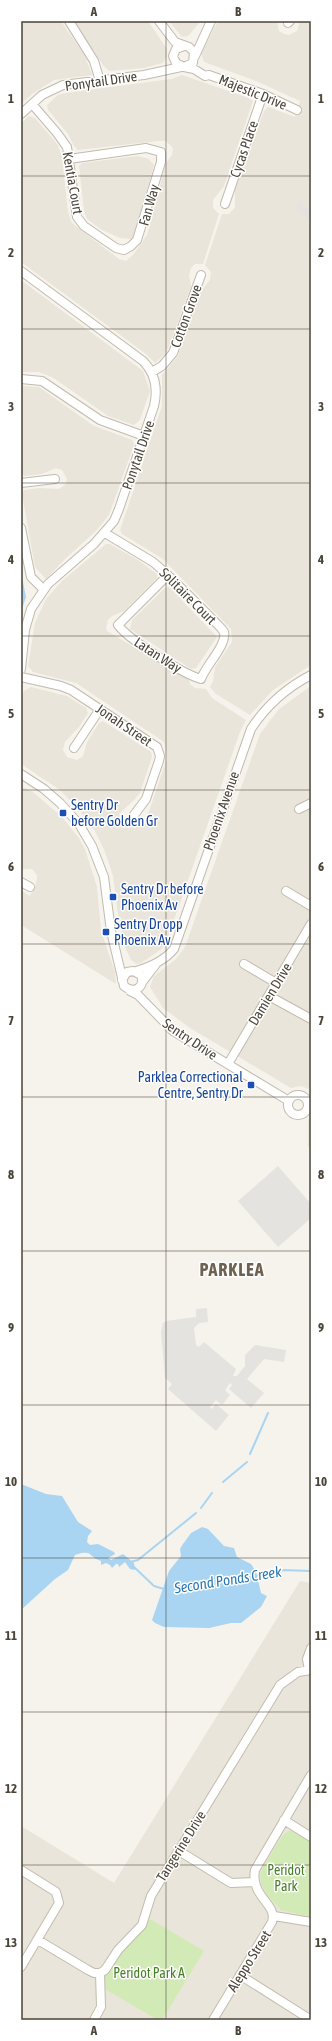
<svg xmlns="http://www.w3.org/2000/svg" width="332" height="2041" font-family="'Asap Condensed',sans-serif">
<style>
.residential{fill:#eae5da}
.green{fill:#d2eab5}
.parking{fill:#e5e3e0}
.water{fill:#a9d4f2}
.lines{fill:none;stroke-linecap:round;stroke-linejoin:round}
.stream{stroke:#a9d4f2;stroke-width:2}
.minor-casing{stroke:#c2bbae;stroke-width:10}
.minor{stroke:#fff;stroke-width:8}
.grid{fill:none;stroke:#4b4439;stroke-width:1;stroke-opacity:0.55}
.transit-dot{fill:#1a4fb4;stroke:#fff;stroke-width:1.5}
.labels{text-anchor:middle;stroke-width:3;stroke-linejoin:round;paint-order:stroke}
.street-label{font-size:14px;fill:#4b4439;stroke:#fff}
.transit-label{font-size:14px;fill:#164399;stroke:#fff;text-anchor:start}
.park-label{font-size:14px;fill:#4a7f2a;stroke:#fff}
.water-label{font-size:15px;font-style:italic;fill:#2e7ab2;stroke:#fff}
.district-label{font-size:18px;font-weight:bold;letter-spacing:1px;fill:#6e6250;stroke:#fff}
.neatline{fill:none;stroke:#4b4439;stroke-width:1.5}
.grid-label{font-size:13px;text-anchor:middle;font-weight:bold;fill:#4b4439}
</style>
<rect width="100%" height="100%" fill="#f6f3ec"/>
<path class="residential" d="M21 21H61L85 56 92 75 54 80 32 94 21 104Z
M74 21H148L167 49V56L163 63 144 68 109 71 103 65Z
M169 21H201L188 36 182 37Z
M218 21H277L279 31 284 34 289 35 297 31 300 21H311V665L273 690 250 715 216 694 210 687 213 681 215 667 232 642 231 629 163 559 122 534 120 530 162 406V375L178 356 201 291 210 280 211 272 205 265 222 214H229L235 207V190L264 111 268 107 271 108 295 117 300 101 256 81 204 62 201 53Z
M182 75 246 97 253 101 224 186 213 200V208L219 214 203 264H195L191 268 189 275 191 286 170 344 165 354 155 363 146 354 21 262V123L29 116 35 118 58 145 62 158 68 212 72 223 119 259 126 261 133 255 147 235 166 163 172 155 173 148 166 141H158L78 150 74 146 68 134 48 110 47 105 58 95 66 93 171 79Z
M138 156 149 159 154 165 133 239 120 238 102 230 87 219 84 211 79 166 82 163Z
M21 280 143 371 150 391 140 420 134 425 108 416 52 377 39 372H21Z
M21 386 39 387 94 426 130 439 133 440 134 445 109 515 96 531 65 559 46 579 35 567 22 494 24 490 39 488 59 489 65 485 67 479 62 470 56 468 42 474 25 476 21 474Z
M106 544H110L138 560 157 574V578L124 611 112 616 108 620 106 628 107 631 189 680 190 684 195 688 206 689 212 698 246 720 240 732 166 943 163 948 141 963 137 964 131 960 125 947 119 922 113 876 105 852 95 831 79 810 60 790 21 764V699L24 691 31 687 67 696 86 708 88 713 79 727 65 742 63 750 67 757 77 760 83 756 87 742 99 723 103 721 151 752 152 757 140 793 134 800 119 814 124 824 129 827H138L145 823 167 758 164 742 76 683 33 672 28 666 35 623 46 599 62 581Z
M169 587 217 637 196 668 191 669 130 629 132 620 165 588Z
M311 686V1090L301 1086 291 1088 190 1028 163 1008 150 987 154 976 176 959 185 947 260 734 279 709Z
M24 788 33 792 62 817 79 838 85 849 97 887 101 931 115 972 116 984 21 925V890L30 896 35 887 37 879V875L32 869H21V789Z
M311 1114V1147H308V1120Z
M300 1581 311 1583V2020H21V1826L114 1883Z"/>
<path class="green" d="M290 1830 311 1842V1917L281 1910 266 1894 261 1883 260 1875 262 1869 282 1836Z
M147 1920H152L204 1951 162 2020H158L103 1988 104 1976Z"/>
<path class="parking" d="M299 201 311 213V222L295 206Z
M278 1166 311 1204V1218L278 1247 238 1201Z
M207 1308 208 1322 199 1323 194 1328 196 1345 199 1347 204 1342 236 1369 233 1376H237L245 1366V1355L255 1345 286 1350 284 1362 264 1359 247 1379 264 1393 251 1408 229 1389 232 1385 230 1383 225 1390 230 1395 222 1405 216 1400 210 1407 212 1409 216 1404 229 1415 216 1431 168 1389 172 1384 165 1378 161 1332 163 1323 166 1321 196 1317V1309Z"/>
<path class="water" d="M21 572 26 597 21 612Z
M21 1484 46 1494 62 1496 78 1522 92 1531 88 1536 87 1542 90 1545 98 1544 114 1552 115 1554 108 1558 111 1560 123 1554 134 1563 135 1570 130 1569 125 1562 119 1567 118 1564H116L112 1568 110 1565 106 1563 101 1565V1561C88 1557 93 1549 75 1555L68 1570 55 1579 21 1610Z
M202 1527 208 1529 224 1546 234 1548 237 1557 251 1564 256 1572 261 1593 267 1596 261 1607 241 1623H231L209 1628 164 1627 155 1623 152 1620 169 1571 181 1556 180 1549 183 1544 191 1533Z"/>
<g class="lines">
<path class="stream" d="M250 1454 268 1413
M223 1482 247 1462
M201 1508 212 1493
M130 1562 138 1560 196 1513
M133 1566 154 1586 164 1589
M255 1576 282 1570 311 1571"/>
<g class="minor-casing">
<path id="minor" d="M69 21 94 61 100 81
M159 21 175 42 189 47 194 52 193 63 184 67 176 63 173 56 176 49 184 46
M288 23 290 21
M195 56 211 21
M184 67 194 69 205 76 209 75 263 94 297 110
M32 104 57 133 67 147 77 217 84 226 116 248 124 250 131 246 137 240 161 162V152L146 148 69 159
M21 114 42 95 63 85 144 75 181 67
M225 204 263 94
M21 271 143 361C156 374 158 389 154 406L119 509 114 521 94 544 48 584 31 609 25 630 21 669
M152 372 162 366 173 353 201 275
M21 379 42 381 100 420 144 436
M21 483 55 479
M21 528 31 577 43 589
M105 533 153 562C177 582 199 606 221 628L224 632C227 645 206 665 201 679 183 674 129 640 118 625L168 575
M21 677 61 686 71 690 157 747 160 756 159 761 146 799 134 815
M74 748 100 709
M21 774 44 789 60 803 79 824 92 846 104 877 111 931 124 986C133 994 146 988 141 975L133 971 127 972 122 980
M299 809 311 803
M21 882 30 887
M286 891 311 906
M244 964 276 983
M136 971C150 967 164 961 174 949L251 729C266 706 286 688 311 675
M143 981 156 964
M130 991 138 995 173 1031 289 1101
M269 996 311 1019
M228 1064 311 924
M288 1105a10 10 0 1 1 20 0a10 10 0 1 1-20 0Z
M309 1670 307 1659 311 1648
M284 1820 311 1837
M179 1851 231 1883 255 1882
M21 1870 56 1892 59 1903 21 1967
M274 1916 311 1922
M38 1940 88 1970 94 1973H100L105 1970 118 1950 142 1925 151 1896 280 1685 298 1672 311 1670
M240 1975 311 2020
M94 2020 101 2007 100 1973
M213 2020 272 1922C278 1904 250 1897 255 1870L311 1775"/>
</g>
<use href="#minor" class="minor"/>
</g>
<path class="grid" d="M166 21V2020M21 176H311M21 329H311M21 483H311M21 636H311M21 790H311M21 944H311M21 1097H311M21 1251H311M21 1405H311M21 1558H311M21 1712H311M21 1865H311"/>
<g class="transit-dot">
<rect x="59" y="809" width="8" height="8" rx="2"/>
<rect x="109" y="893" width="8" height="8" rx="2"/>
<rect x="102" y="928" width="8" height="8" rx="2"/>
<rect x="247" y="1081" width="8" height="8" rx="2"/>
</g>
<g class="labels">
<g class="street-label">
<text transform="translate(101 81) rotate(-8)" y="5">Ponytail Drive</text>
<text transform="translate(253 92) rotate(22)" y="5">Majestic Drive</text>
<text transform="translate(244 149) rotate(-71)" y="5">Cycas Place</text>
<text transform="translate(73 183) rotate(80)" y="5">Kentia Court</text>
<text transform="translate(149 205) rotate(-74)" y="5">Fan Way</text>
<text transform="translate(186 316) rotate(-70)" y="5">Cotton Grove</text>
<text transform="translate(138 455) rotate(-71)" y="5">Ponytail Drive</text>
<text transform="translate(188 596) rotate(45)" y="5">Solitaire Court</text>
<text transform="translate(158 655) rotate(33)" y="5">Latan Way</text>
<text transform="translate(124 725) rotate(34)" y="5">Jonah Street</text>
<text transform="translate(221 811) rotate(-71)" y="5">Phoenix Avenue</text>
<text transform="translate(270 994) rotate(-59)" y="5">Damien Drive</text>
<text transform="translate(190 1039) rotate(34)" y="5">Sentry Drive</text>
<text transform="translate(181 1846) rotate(-58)" y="5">Tangerine Drive</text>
<text transform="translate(249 1961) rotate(-58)" y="5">Aleppo Street</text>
</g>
<g class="transit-label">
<text x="71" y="810">Sentry Dr<tspan x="71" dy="16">before Golden Gr</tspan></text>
<text x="121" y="894">Sentry Dr before<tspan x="121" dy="16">Phoenix Av</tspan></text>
<text x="114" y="929">Sentry Dr opp<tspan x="114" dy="16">Phoenix Av</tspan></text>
<text x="243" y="1082" text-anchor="end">Parklea Correctional<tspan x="243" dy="16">Centre, Sentry Dr</tspan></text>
</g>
<g class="park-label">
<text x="286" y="1875">Peridot<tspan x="286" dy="16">Park</tspan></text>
<text x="149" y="1978">Peridot Park A</text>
</g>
<g class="water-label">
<text transform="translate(228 1580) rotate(-9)" y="5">Second Ponds Creek</text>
</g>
<g class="district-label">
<text x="232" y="1276">PARKLEA</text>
</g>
</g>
<rect width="332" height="2041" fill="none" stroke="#ffffff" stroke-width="44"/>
<rect x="22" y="22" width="288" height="1997" class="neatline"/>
<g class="grid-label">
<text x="94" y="16">A</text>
<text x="238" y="16">B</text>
<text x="11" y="103">1</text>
<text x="321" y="103">1</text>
<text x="11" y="257">2</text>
<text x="321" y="257">2</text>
<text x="11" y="411">3</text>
<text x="321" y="411">3</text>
<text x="11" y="564">4</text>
<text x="321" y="564">4</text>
<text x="11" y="718">5</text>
<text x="321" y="718">5</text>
<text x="11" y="871">6</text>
<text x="321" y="871">6</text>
<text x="11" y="1025">7</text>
<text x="321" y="1025">7</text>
<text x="11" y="1179">8</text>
<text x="321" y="1179">8</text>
<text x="11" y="1332">9</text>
<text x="321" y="1332">9</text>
<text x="11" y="1486">10</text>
<text x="321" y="1486">10</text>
<text x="11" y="1640">11</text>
<text x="321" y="1640">11</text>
<text x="11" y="1793">12</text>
<text x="321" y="1793">12</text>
<text x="11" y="1947">13</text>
<text x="321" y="1947">13</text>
<text x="94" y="2035">A</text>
<text x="238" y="2035">B</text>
</g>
</svg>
